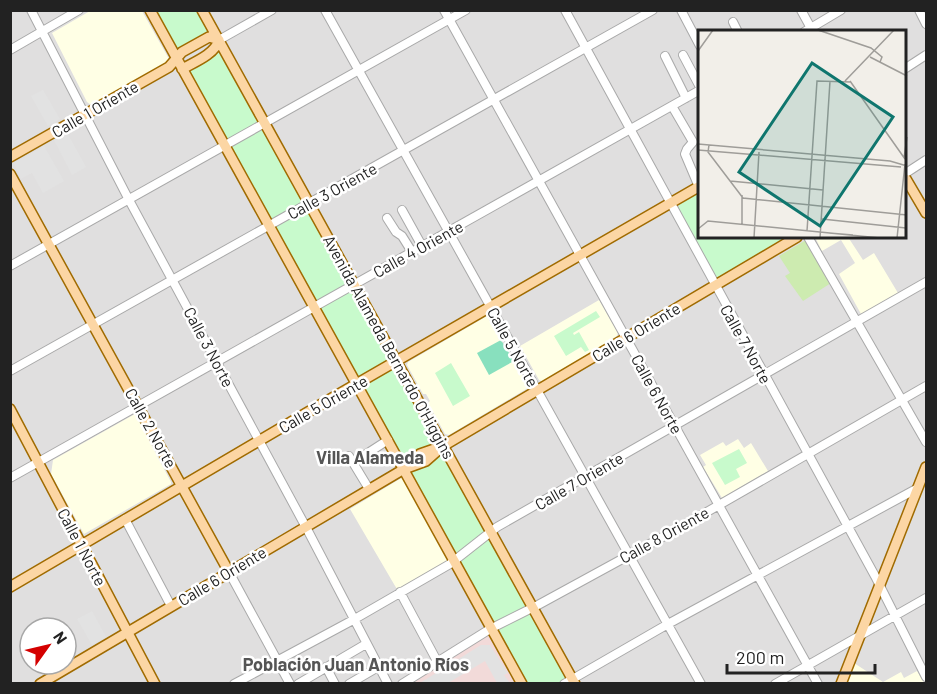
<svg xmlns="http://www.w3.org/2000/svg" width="937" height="694" font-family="Barlow,sans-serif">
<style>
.residential{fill:#e0dfdf;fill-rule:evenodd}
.commercial{fill:#f2dad9}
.education{fill:#ffffe5}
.grass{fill:#cdebb0}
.park{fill:#c8facc}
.pitch{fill:#88e0be}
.parking{fill:#e2e2e2}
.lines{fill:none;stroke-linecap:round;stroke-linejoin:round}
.minor-casing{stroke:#a9a9a9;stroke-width:10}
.major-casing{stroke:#a06b00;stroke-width:12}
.minor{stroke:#fff;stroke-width:8}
.major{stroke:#fcd6a4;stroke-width:9}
.labels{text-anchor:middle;stroke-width:5;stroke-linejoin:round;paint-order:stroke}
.street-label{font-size:16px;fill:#222;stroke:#fff}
.neighbourhood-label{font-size:18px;font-weight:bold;fill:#555;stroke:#fff}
.inset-road{fill:none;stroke:#9f9d99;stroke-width:1.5}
.view{fill:#0f766e;fill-opacity:0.15;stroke:#0f766e;stroke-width:3}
.inset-edge{fill:none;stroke:#222;stroke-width:3}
</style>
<rect width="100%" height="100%" fill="#f2efe9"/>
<path class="residential" d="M11 11H926V683H11ZM700 32H906V237H700ZM30 628H66V664H30Z"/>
<path class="commercial" d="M491 632 516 683 412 684Z"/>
<path class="education" d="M90 11H142L169 59V62L91 105 87 102 52 33Z
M815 237H848L863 260 874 253 898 293 861 314 839 274 855 263 841 240 822 251Z
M599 300 618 333 617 336 543 382 539 380 520 346Z
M487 316 528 385V388L449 435 445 434 428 403 430 401 426 394H423L407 365 408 362Z
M135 414 171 482V484L84 534 51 474 53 460Z
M738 439 744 448 751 443 768 471 722 498 703 467 706 465 700 455 723 442 726 446Z
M403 477 451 561 398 591 350 509Z
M854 663 883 682 901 672 904 678 917 671 924 683H847Z"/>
<path class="grass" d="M806 240 831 283 803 301 785 276 790 273 779 256Z"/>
<path class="park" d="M153 11H199L208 32 178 49 173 47Z
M219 50 438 442 406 461 404 462 187 73 188 68Z
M700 190V237H788L719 278 712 275 678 209 680 201Z
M596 311 600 317 573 333 574 335 579 332 589 350 585 352 581 347 566 356 554 336Z
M451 363 470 396 453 406 435 373Z
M739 449 747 463 736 469 740 477 725 485 712 463Z
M443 453 567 678 558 683H526L410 473Z"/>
<path class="pitch" d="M501 340 514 361 489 375 477 353Z"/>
<path class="parking" d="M43 90 60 119 48 126 31 96Z
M66 131 86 167 72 175 53 138Z
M44 146 64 181 43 193 32 173 21 179 14 163Z
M92 611 106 637 92 645 77 619Z
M481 645H490L508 673 504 675 510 683H497L485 661 448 683H420Z"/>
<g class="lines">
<g class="minor-casing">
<path id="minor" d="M31 10 129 200 308 531 388 684
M325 10 701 684
M444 10 818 684
M565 10 875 576 926 677
M681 10 700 46
M801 10 812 30
M919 10 926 24
M733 22 738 32
M804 32 841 10
M219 40 272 10
M10 50 79 10
M683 55 700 87
M665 56 686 98
M906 68 926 55
M672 106 693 142 687 149 685 154 699 187
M906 173 926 160
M402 210 422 246
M387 218 396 232 402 236 412 252
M808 237 926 442
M10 266 466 10
M10 371 653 10
M349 456 369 489
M354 462 388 440
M10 478 700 90
M125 519 171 606
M229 572 290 684
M400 592 437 661
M326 667 335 684
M234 684 353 620 450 564 497 527 926 282
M298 684 366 644
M349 684 378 667
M402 684 490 629 538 605 679 528 926 386
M564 684 668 624 918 488
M775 684 926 598"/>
</g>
<g class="major-casing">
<path id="major" d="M150 10 522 684
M202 10 575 684
M182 69C195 62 215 54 219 40
M10 157 169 67 182 52 209 37 219 40
M10 174 229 572
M906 179 926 213
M10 409 155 684
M404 469 426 461 443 446 797 237
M10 587 320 405 700 186
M40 684 404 469 420 454 443 446
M841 684 926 467"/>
</g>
<use href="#minor" class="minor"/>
<use href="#major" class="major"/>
</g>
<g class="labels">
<g class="street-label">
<text transform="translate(95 109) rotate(-30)" y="6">Calle 1 Oriente</text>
<text transform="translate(332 191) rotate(-29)" y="6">Calle 3 Oriente</text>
<text transform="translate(418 249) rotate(-29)" y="6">Calle 4 Oriente</text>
<text transform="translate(636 332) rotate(-31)" y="6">Calle 6 Oriente</text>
<text transform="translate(746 344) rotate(61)" y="6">Calle 7 Norte</text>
<text transform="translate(209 347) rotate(62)" y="6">Calle 3 Norte</text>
<text transform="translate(389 347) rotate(61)" y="6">Avenida Alameda Bernardo O'Higgins</text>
<text transform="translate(513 347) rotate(61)" y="6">Calle 5 Norte</text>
<text transform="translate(657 394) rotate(61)" y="6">Calle 6 Norte</text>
<text transform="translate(323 404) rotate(-30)" y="6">Calle 5 Oriente</text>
<text transform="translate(151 428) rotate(61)" y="6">Calle 2 Norte</text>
<text transform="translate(579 481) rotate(-30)" y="6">Calle 7 Oriente</text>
<text transform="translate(664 535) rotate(-29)" y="6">Calle 8 Oriente</text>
<text transform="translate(82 547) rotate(62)" y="6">Calle 1 Norte</text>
<text transform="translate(222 576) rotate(-31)" y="6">Calle 6 Oriente</text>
</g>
<g class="neighbourhood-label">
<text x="370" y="464">Villa Alameda</text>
<text x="356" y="671">Población Juan Antonio Ríos</text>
</g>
</g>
<g transform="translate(698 30)">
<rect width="208" height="208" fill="#f2efe9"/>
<path class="inset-road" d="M120 0 173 18 184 27 182 32M0 21 15 0M172 27 209 46M147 51 196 0M152 51 207 129M0 114 192 131 209 136M11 115 10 122 45 168 209 185M0 120 203 137M206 128 209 107M32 151 125 160M124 189 208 198M44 194V165M0 199 10 191 182 208M109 201 119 51 153 52M131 203 155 205M56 208 61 122M122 208 132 51M199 208 207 134"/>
<path class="view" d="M114 33 195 87 122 196 41 142Z"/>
<rect width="208" height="208" class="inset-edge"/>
</g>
<rect width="937" height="694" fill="none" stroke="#222222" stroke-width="24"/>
<g transform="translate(48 646) rotate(56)"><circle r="28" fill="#ffffff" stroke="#a7a7a7" stroke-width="1.5"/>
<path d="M0-4.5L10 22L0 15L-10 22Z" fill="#d40000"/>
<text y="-9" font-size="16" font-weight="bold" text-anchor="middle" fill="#222222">N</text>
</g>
<path d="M727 664v9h148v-9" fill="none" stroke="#222222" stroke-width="3"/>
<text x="736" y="664" font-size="18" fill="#222222" stroke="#ffffff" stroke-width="4.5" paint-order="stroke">200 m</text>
</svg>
